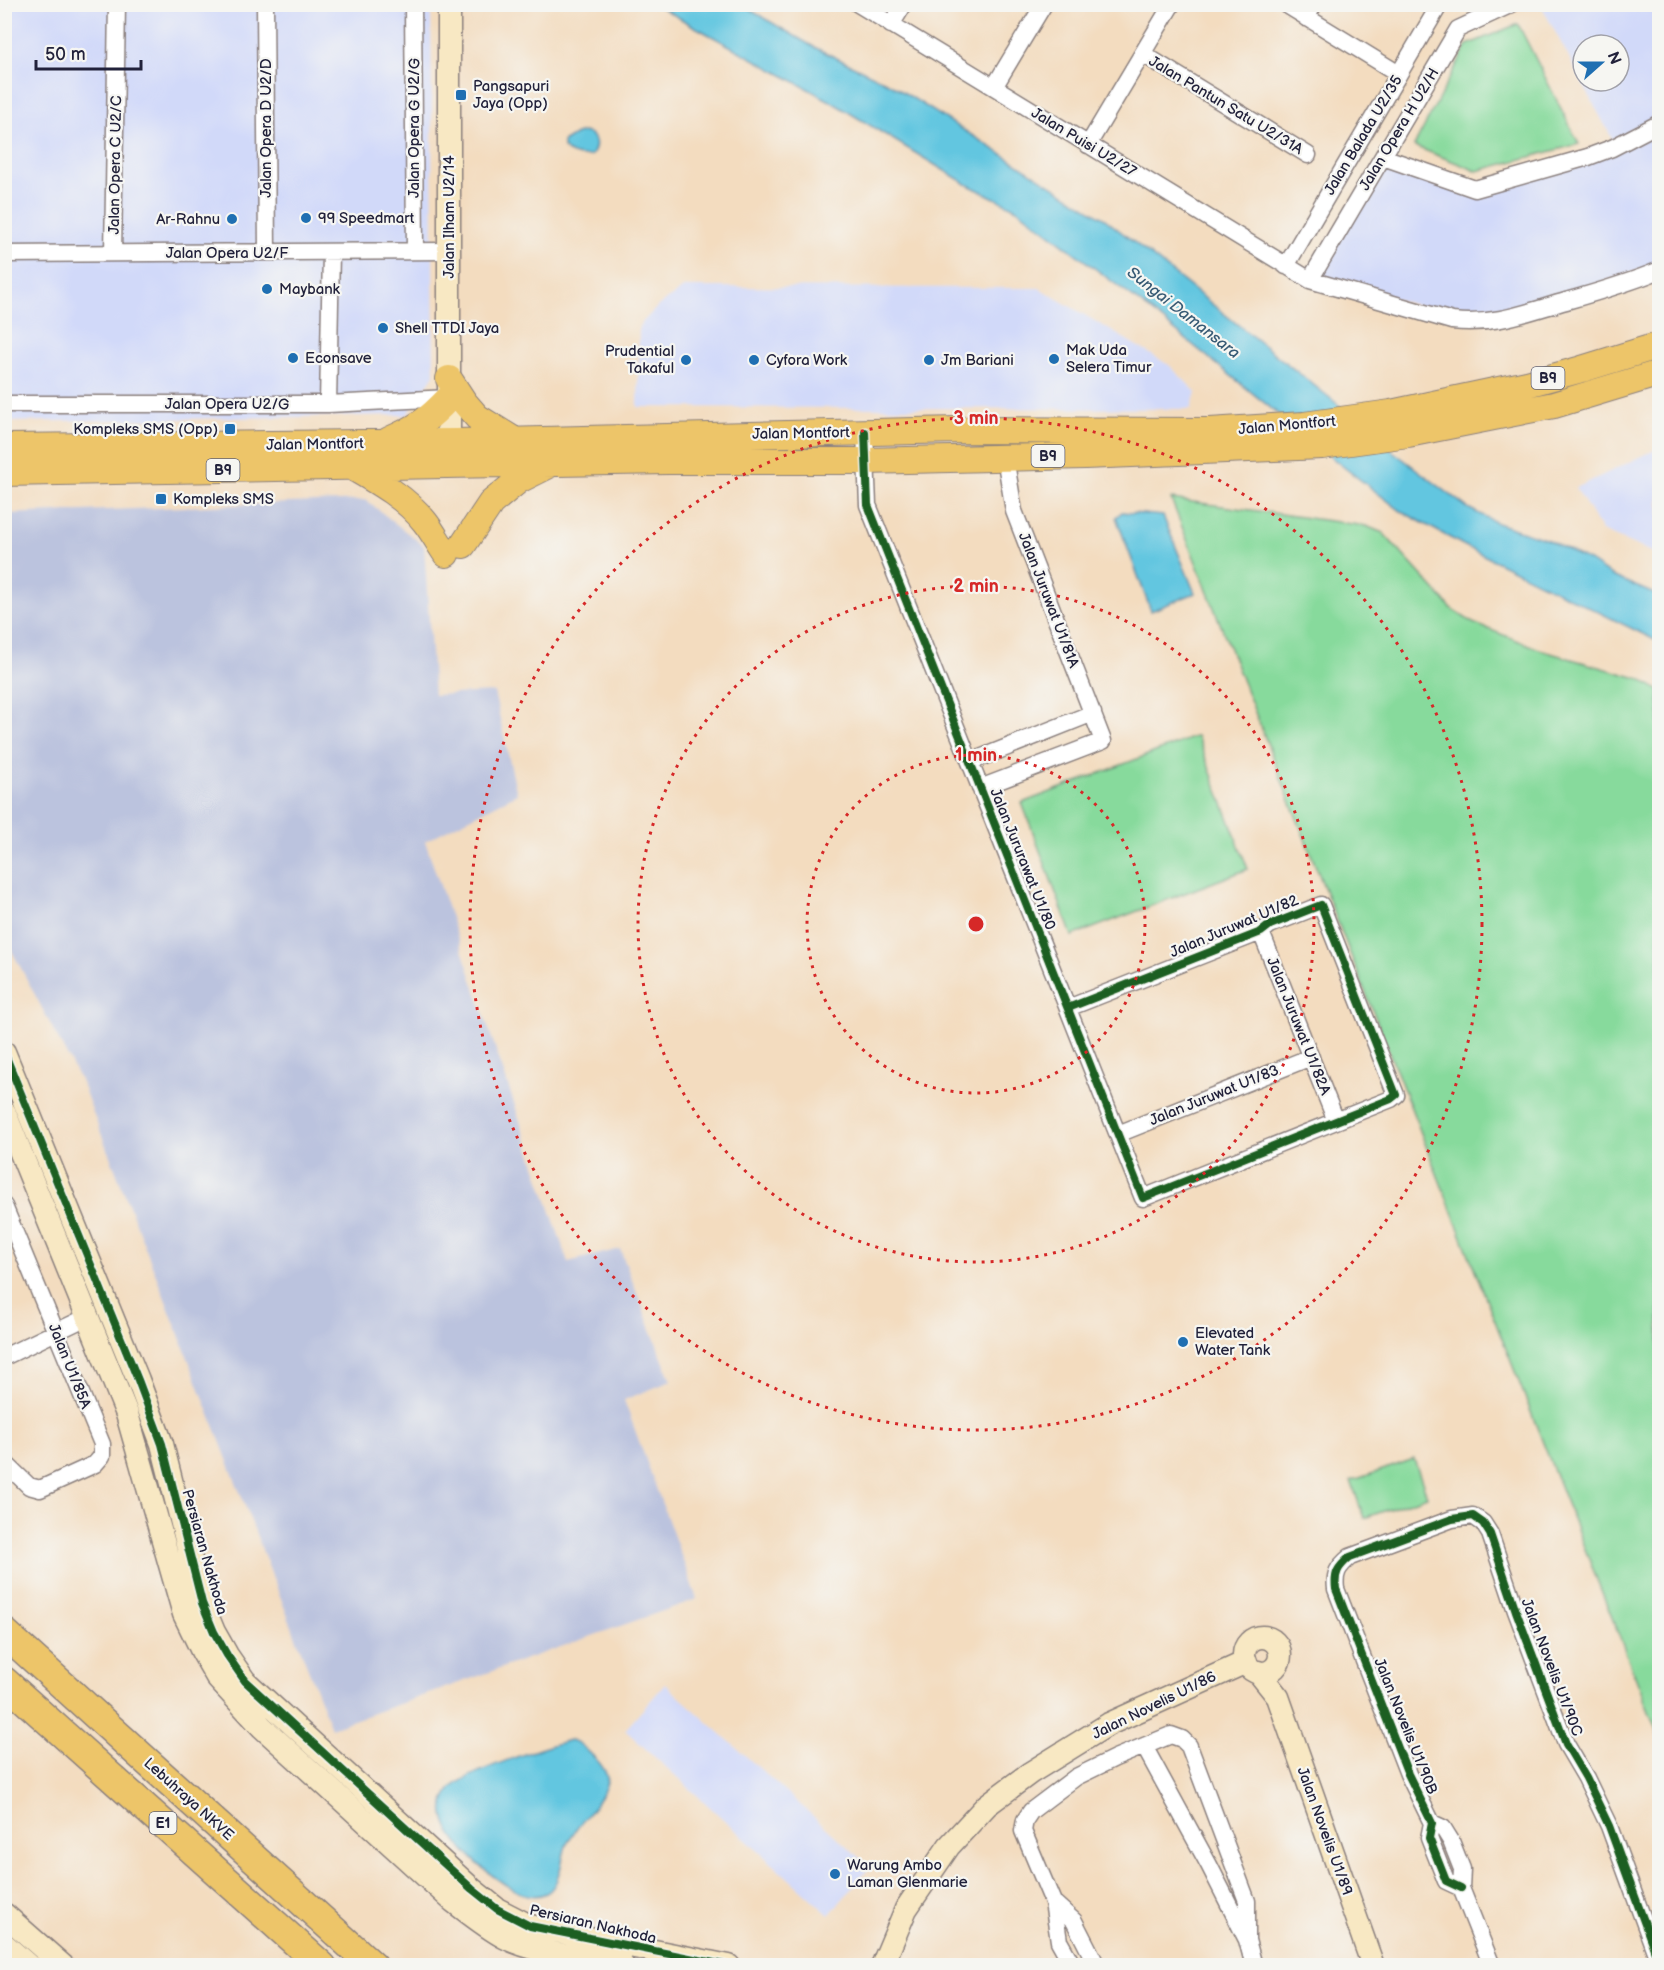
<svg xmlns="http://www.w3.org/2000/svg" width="1664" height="1970" viewBox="0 0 1664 1970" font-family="'Balsamiq Sans',sans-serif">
  <rect width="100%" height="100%" fill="#f6f6f2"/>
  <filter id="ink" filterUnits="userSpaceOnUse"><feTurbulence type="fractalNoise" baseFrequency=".0167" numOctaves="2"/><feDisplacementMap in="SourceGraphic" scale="12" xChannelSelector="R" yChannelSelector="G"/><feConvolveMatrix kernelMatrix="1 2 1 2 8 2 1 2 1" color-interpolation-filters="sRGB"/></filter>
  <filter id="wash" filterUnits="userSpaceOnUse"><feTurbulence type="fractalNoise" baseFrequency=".008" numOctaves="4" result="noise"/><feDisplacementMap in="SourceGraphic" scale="24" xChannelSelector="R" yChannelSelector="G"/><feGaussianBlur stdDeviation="1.35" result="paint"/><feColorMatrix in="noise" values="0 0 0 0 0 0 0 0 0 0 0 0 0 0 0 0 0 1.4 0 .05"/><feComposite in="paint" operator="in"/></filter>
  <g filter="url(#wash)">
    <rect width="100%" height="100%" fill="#f3dcbf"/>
    <path fill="#d1d9f9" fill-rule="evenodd" d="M4,5H431L434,375L407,415L5,422Z
      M1541,5H1659V264L1497,316L1465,319L1318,277L1384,163L1479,194L1618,150ZM1583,45H1619V81H1583Z
      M685,287L1039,288L1169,365L1196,392L1191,409L638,407L639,326L659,305Z
      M1659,448V555L1602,531L1576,488Z
      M665,1684L870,1867L829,1915L625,1730Z"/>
    <path fill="#bbc3de" d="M366,500L424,546L434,695L494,692L517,794L425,841L568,1262L620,1249L671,1381L624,1400L697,1599L331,1728L82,1084L5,938L4,514Z"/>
    <path fill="#87da9c" stroke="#547e6c" stroke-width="1.5" d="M1518,24L1579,144L1477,171L1414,146L1467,45Z
      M1171,499L1366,526L1383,533L1453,610L1473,623L1547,652L1641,679L1659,691V1737Z
      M1197,736L1248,869L1072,936L1022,803Z
      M1414,1459L1427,1496L1364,1518L1351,1481Z"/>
    <path fill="#62c6e0" stroke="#42748e" stroke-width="1.5" d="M657,5H742L812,46L892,85L1105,219L1335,402L1395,453L1468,508L1497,523L1548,540L1591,562L1612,576L1659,596V642L1463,545L1401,511L1341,465L1156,315L1017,209L968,185L830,101L688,23Z
      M584,132C597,135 598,145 592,155C582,158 570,155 563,148V142L576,134Z
      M1122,512L1163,516L1195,593L1151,611L1116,517Z
      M570,1740C579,1741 585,1749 592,1755C598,1761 605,1768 607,1777C610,1794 573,1828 566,1846C561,1860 560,1889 544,1894C531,1899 516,1892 506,1885C480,1868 425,1825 450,1790C462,1773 547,1746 570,1740Z"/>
  </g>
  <g filter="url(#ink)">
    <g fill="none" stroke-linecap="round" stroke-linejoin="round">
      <g stroke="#8a7f7d" stroke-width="19">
        <path id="street" d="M265,4L267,252
          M413,4L415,251
          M858,4L1310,280L1452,321C1494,326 1527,312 1566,301C1598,292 1629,283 1660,270
          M1285,4L1399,74
          M1306,18L1314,4
          M891,25L904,4
          M1143,54L1308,155
          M994,87L1044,4
          M1088,145L1172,4
          M1383,157L1475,189L1588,157L1612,148L1660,123
          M113,253L117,4
          M4,254L449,251
          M1286,266L1440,4
          M1310,280L1458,29L1512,4
          M4,404H328L449,398
          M328,404L331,252
          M865,432L868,505L1143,1198L1391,1099L1396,1095L1321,905L1270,925L1261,932L1068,1008
          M970,762L1093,713
          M980,788L1103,741L1014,511L1005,457
          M1261,932L1336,1121
          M1118,1134L1311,1057
          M4,1206L102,1444V1456L95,1464L40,1489L29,1486L4,1462
          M4,1357L87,1317
          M1144,1746L1209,1865L1247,1940L1254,1966
          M1432,1823L1443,1828L1451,1841L1462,1869L1461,1888L1492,1966
          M1461,1888L1446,1881L1429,1838L1432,1823L1408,1774L1336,1589C1334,1573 1338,1567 1350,1557L1452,1519L1473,1516L1483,1523L1490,1534L1516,1611L1566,1744L1586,1778L1609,1826L1660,1965
          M1053,1902L1074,1921L1097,1966
          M1073,1966L1059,1941L1053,1902L1023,1831L1025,1820L1031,1811L1076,1777L1115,1758L1171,1735L1182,1739L1189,1746L1247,1901V1940"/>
      </g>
      <g stroke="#8a7f7d" stroke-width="25">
        <path id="secondary" d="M441,457L442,442L449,429V4
          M4,1052L138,1380L162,1444L202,1603L214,1632L227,1655L245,1681L472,1889L497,1909L530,1926L729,1966
          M4,1111L127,1414L184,1614L202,1651L218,1679L262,1727L453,1901C470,1914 487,1928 506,1938C536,1953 589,1959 623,1966
          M1244 1655a18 18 0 1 1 36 0a18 18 0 1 1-36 0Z
          M1258,1672L1278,1697L1373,1966
          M4,1914L63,1966
          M4,1944L29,1966
          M882,1966L906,1909L949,1846L987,1805L1030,1773L1109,1724L1246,1662"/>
      </g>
      <g stroke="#8a7f7d" stroke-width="28">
        <path id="primary" d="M449,379L464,402L477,417L514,440
          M389,440C417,428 428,420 449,398
          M4,447L456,442L958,430L1210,431L1304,425L1391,413L1527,384L1582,369L1660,345
          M352,467C378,482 406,498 425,522C433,532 439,544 446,554
          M4,473L668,461H865L1085,456L1322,446L1408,434L1554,405L1660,373
          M463,545L491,503L519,480L547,466"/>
      </g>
      <g stroke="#8a7f7d" stroke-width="31">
        <path id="highway" d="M4,1632L373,1966
          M4,1681L322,1966"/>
      </g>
      <use href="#street" stroke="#fff" stroke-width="16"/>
      <use href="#secondary" stroke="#f8e8c3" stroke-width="22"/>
      <use href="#primary" stroke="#edc569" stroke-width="26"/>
      <use href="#highway" stroke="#edc569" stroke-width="28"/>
      <g stroke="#f6f6f2" stroke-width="11">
        <path id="cycleway" d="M865,432L868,505L1143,1198L1391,1099L1396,1095L1321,905L1270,925L1261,932L1068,1008
          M4,1052L138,1380L162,1444L202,1603L214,1632L227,1655L245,1681L472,1889L497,1909L530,1926L729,1966
          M1461,1888L1446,1881L1429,1838L1432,1823L1408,1774L1336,1589C1334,1573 1338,1567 1350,1557L1452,1519L1473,1516L1483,1523L1490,1534L1516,1611L1566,1744L1586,1778L1609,1826L1660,1965"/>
      </g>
      <use href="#cycleway" stroke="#1b5e20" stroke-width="8"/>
    </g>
  </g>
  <g fill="none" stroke="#d62828" stroke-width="3" stroke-dasharray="3 6">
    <circle cx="976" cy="924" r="169"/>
    <circle cx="976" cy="924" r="338"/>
    <circle cx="976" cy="924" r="506"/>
  </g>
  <g fill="#1f6fb2" stroke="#f6f6f2" stroke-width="2">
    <rect x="455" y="89" width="12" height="12" rx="3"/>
    <circle cx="306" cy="218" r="6"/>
    <circle cx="232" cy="219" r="6"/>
    <circle cx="267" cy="289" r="6"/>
    <circle cx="383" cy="328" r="6"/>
    <circle cx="293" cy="358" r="6"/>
    <circle cx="1054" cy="359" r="6"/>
    <circle cx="686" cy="360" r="6"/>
    <circle cx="754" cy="360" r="6"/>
    <circle cx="929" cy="360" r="6"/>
    <rect x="224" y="423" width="12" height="12" rx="3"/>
    <rect x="155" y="493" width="12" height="12" rx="3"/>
    <circle cx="1183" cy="1342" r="6"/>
    <circle cx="835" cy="1874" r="6"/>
  </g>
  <g text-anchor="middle" stroke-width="4.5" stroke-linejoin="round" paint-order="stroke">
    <g fill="#f6f6f2" stroke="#626272" stroke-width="1.5">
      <rect x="1531.5" y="367" width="33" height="22" rx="4.5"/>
      <rect x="1031.5" y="445" width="33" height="22" rx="4.5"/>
      <rect x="206.5" y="459" width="33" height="22" rx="4.5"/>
      <rect x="149.5" y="1812" width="27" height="22" rx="4.5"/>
    </g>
    <g font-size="14" font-weight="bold" fill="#22223b">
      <text x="1548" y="383">B9</text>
      <text x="1048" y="461">B9</text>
      <text x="223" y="475">B9</text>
      <text x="163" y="1828">E1</text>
    </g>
    <g font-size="15" fill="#22223b" stroke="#f6f6f2" text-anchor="start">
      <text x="473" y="91">Pangsapuri<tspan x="473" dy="17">Jaya (Opp)</tspan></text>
      <text x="318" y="223">99 Speedmart</text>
      <text x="220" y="224" text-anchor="end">Ar-Rahnu</text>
      <text x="279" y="294">Maybank</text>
      <text x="395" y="333">Shell TTDI Jaya</text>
      <text x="1066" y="355">Mak Uda<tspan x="1066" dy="17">Selera Timur</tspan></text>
      <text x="674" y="356" text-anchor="end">Prudential<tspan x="674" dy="17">Takaful</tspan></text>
      <text x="305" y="363">Econsave</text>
      <text x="766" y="365">Cyfora Work</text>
      <text x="941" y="365">Jm Bariani</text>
      <text x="218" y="434" text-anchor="end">Kompleks SMS (Opp)</text>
      <text x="173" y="504">Kompleks SMS</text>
      <text x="1195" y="1338">Elevated<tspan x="1195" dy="17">Water Tank</tspan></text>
      <text x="847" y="1870">Warung Ambo<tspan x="847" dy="17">Laman Glenmarie</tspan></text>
    </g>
    <g font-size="15" fill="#22223b" stroke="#f6f6f2">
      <text transform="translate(1226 105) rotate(31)" y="5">Jalan Pantun Satu U2/31A</text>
      <text transform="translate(266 128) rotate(-90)" y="5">Jalan Opera D U2/D</text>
      <text transform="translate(414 128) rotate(-90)" y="5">Jalan Opera G U2/G</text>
      <text transform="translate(1399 129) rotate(-59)" y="5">Jalan Opera H U2/H</text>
      <text transform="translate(1363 135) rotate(-59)" y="5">Jalan Balada U2/35</text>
      <text transform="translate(1084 142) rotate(31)" y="5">Jalan Puisi U2/27</text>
      <text transform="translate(115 165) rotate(-89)" y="5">Jalan Opera C U2/C</text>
      <text transform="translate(449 217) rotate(-90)" y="5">Jalan Ilham U2/14</text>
      <text x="227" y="258">Jalan Opera U2/F</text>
      <text x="227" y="409">Jalan Opera U2/G</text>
      <text transform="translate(1287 425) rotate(-5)" y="5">Jalan Montfort</text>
      <text transform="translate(801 433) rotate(-1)" y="5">Jalan Montfort</text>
      <text transform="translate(315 444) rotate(-1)" y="5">Jalan Montfort</text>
      <text transform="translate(1049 600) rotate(69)" y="5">Jalan Juruwat U1/81A</text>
      <text transform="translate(1023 859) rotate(68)" y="5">Jalan Jururawat U1/80</text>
      <text transform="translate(1234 926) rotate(-23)" y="5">Jalan Juruwat U1/82</text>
      <text transform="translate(1299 1026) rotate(68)" y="5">Jalan Juruwat U1/82A</text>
      <text transform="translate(1214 1095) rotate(-22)" y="5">Jalan Juruwat U1/83</text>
      <text transform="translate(70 1366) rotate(68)" y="5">Jalan U1/85A</text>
      <text transform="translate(205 1552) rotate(74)" y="5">Persiaran Nakhoda</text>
      <text transform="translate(1552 1667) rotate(69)" y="5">Jalan Novelis U1/90C</text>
      <text transform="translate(1154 1705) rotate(-26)" y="5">Jalan Novelis U1/86</text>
      <text transform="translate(1406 1726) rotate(68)" y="5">Jalan Novelis U1/90B</text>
      <text transform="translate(189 1799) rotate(42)" y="5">Lebuhraya NKVE</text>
      <text transform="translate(1325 1831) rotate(70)" y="5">Jalan Novelis U1/89</text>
      <text transform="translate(593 1924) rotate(13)" y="5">Persiaran Nakhoda</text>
    </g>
    <g font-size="16" font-style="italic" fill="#385b75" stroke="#f6f6f2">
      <text transform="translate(1184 312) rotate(38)" y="6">Sungai Damansara</text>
    </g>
  </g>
  <circle cx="976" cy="924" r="9" fill="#d62828" stroke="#f6f6f2" stroke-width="3"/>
  <g font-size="18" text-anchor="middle" font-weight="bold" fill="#d62828" stroke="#f6f6f2" stroke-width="4.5" stroke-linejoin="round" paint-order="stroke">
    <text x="976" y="424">3 min</text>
    <text x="976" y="592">2 min</text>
    <text x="976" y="761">1 min</text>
  </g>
  <rect width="1664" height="1970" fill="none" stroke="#f6f6f2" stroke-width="24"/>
  <g transform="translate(1601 63) rotate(69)"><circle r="28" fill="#f6f6f2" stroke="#a1a1a9" stroke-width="1.5"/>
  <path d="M0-4.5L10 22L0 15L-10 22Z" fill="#1f6fb2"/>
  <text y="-9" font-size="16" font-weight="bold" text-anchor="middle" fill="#22223b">N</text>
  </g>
  <path d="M36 60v9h105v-9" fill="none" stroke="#22223b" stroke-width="3"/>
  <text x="45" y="60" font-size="18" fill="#22223b" stroke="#f6f6f2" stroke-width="4.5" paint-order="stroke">50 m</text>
</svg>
